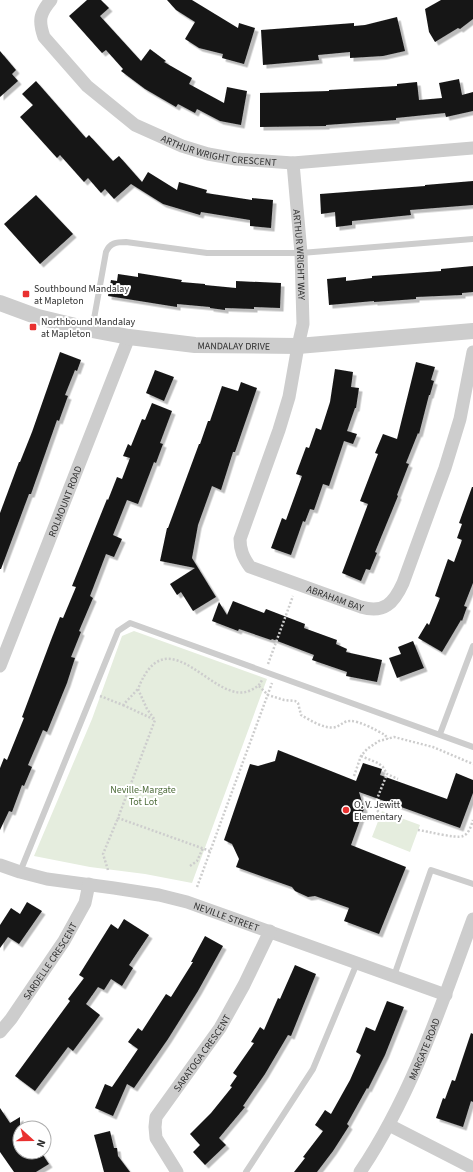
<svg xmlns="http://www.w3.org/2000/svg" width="473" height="1172" viewBox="0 0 473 1172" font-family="'Source Sans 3',sans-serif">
  <defs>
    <filter id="shadow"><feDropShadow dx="3.5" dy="3.5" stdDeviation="0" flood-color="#0004"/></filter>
  </defs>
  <rect width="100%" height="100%" fill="#fff"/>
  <path fill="#e5edde" d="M134,631L267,679L192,883L145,874L90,867L34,856L92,719L122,636Z
    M382,811L420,825L410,852L372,837Z"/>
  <path fill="#171717" filter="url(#shadow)" d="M87,0H101L109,8L100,16L141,61L150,49L166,61L164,62L192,78L189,84L224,103L227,87L247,91L241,125L220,121L197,109L195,113L178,104L176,107L145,89L121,71L123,69L106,50L102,53L69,16Z
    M167,0H192L238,28L239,23L255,28L244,64L222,58L223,54L199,48L185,39L195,22L176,10Z
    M441,0H473V19L460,29L458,28L435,42L429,32L425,9Z
    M397,17L405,51L383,56L350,58V52L318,55L319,60L263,65L261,30L354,23V26L365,25Z
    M0,51L16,70L12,74L18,81L0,97Z
    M459,79L462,95L473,92V111L446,117L445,113L396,118V120L326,125V126L260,127V93L329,91V90L397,86V84L417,82L419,100L442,98L439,83Z
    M36,81L86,138L89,135L113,161L119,156L142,182L148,172L177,190L179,182L207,190L206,193L252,200V198L273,200L271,228L250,226V220L201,212L200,215L163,204L131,184L114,199L105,189L101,193L88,178L84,182L60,155L57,158L20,117L33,105L22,94Z
    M473,181V205L410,210L411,215L352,221V225L336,227L335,212L321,214L320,194L425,186V185Z
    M36,195L73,234L40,264L4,224Z
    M473,266V292L462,293V295L416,297V299L374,302V301L329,305L327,279L346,277V281L372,278V276L441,271V269Z
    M138,273L182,280L181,282L205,284V285L236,288V281L281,283L280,308L254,307V309L225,308V310L210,308V307L177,304V307L108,296L111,280L117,281L118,274L138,277Z
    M60,352L81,360L77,371L75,370L65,395L68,396L59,421L57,420L31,494H29L1,569H0V513L19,462H20L32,432Z
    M416,362L435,367L431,380L434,381L430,395H429L419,434L418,433L406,463L409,464L397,495L398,496L375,552L377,553L370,570L366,569L361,581L342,573L368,504L360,501L378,454L375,453L383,434L397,439Z
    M335,369L353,372L351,387L359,388L356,408H355L347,431L357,434L353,444L344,441L329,486L323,484L314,510L310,509L305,522L303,521L291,555L271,548L282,518L286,520L302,476L296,474L306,447L309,448L316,428L321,430L330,402Z
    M155,370L174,377L164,401L146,393Z
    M241,382L257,388L235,452H233L221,490L212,486L198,525L192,558L216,597L193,611L181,592L177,595L170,584L195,568L160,561L167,528H168L199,444H200L208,421H210L222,386L238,391Z
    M152,403L172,411L160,443L163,444L156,463L154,462L138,504L127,500L113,535L122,539L114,557L106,554L90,596L93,598L79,631L81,632L71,657L75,658L67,683L47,732L43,730L28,765L32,767L24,786L22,785L12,812L9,811L0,830V768L4,758L7,760L24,718L22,717L51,640L60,617L63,618L76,587L72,586L107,499L108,500L117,477L122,479L130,458L123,456L128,444L131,446L142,419L145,420Z
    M472,487H473V583L464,606L467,607L462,621L461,620L442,652L418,638L427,623L429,625L440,598L435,596L448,559L454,562L462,540L457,538L462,524L459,523Z
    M233,601L264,613L266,609L305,624L304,628L337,640L336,644L347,649L346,652L382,660L377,682L346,676L347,672L312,660L314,655L272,639L271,640L239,629L238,631L212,621L219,602L227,615Z
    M413,641L424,668L397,678L389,658L401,654L398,647Z
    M278,750L356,781L363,763L382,769L380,775L447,799L456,773L473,780V793L460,828L359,792L364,809L351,845L406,867L379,934L344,921L349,908L315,896L308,897L295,891L292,887L236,867L239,859L232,844L224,840L250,764L258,766L275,761Z
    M27,902L42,911L19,944L8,937L0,948V925L11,908L20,914Z
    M124,919L149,935L129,965L133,968L122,986L111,979L104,990L98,987L86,1004L100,1015L73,1051L68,1047L35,1091L15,1076L70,1001L68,999L84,978L79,975L111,924L118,929Z
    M205,936L223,946L198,991L168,1039L134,1088L127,1084L113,1116L95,1108L105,1084L112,1087L138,1049L128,1042L138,1028L142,1031L166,994L171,997L193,962H191Z
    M295,965L316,974L291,1036L288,1035L265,1074L243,1106L245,1107L219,1138L226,1145L205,1165L193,1152L200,1145L190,1134L211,1113L232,1087L230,1086L237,1076L233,1073L254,1043L251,1042L260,1027L264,1030L278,998L280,999Z
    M387,1001L404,1007L385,1055L368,1089L367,1088L347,1124L349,1126L333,1151L317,1172H294L305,1158L303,1157L323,1131L315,1125L325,1110L331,1114L350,1080L361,1055L356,1052L366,1027L375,1031Z
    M471,1033L473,1034V1102L471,1101L463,1127L436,1118L443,1098L445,1099L452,1080L455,1081Z
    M0,1108L10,1123L20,1117V1152H41L49,1164L36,1172H14L0,1152Z
    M110,1131L114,1148H117L118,1156L130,1172H104L94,1135Z"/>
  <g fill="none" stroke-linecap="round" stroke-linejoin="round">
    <path stroke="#cdcdcd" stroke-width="2.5" stroke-dasharray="2 2" stroke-linecap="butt" d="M268,664L293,596
      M259,686L268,695L284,700L295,701L298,703L301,715C310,720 325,730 336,727C341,725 344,721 350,721C360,721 376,730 385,735L388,739
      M100,696L123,705L138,689
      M123,705L153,719
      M361,756L378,763L383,767L387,774L398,779
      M354,776L361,756L367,749L379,741L394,737L433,747L473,764
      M381,815L377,810V799L387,774
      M418,830C427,831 456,839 463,836C469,834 471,826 473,820
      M210,851L118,818L155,720L147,709L138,689C168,612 215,709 251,690C257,687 259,686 262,680
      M190,866L197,861L203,848
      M108,870L103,854L118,818
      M197,887L272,683"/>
    <path stroke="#cdcdcd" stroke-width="6" d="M92,330L106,252C110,243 116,242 126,242L207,253H301L473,239
      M440,734L473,646
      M20,872L118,631L130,623L473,747
      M394,976L431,870L473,884
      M246,1172L313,1069L357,963"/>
    <g stroke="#cdcdcd" stroke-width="13">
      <path id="s1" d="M51,0C40,13 38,20 44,37L87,86L135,125L182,146L208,154L236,159L293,163L473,148"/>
      <path id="s2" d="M293,163L301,253L303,324L298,346L289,397L279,430L240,539C240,550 243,557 250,567L361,607C384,614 394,603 403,583L445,468L460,419L473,352"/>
      <path id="s3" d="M0,666L129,337"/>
      <path id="s4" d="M0,865L20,872L47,879L114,888L159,895L187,902L446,995"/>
      <path id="s5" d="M0,1032L11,1019L64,941L85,903L89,884"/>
      <path d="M389,1125L473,1168"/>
      <path id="s6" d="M177,1172L156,1138L155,1127L156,1117L220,1028L244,985L270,931"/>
      <path id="s7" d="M360,1172C412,1095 441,1006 473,919"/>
    </g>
    <path stroke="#cdcdcd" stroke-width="16" id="s8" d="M0,303L38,317L92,330L129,337L195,345L298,346L473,331"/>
  </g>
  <g fill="#e93130" stroke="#fff" stroke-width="1.5">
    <rect x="22" y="290" width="8" height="8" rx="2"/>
    <rect x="29" y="323" width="8" height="8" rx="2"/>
    <circle cx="346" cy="810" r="4"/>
  </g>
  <g text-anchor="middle" stroke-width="4" stroke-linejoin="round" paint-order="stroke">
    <g font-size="10" fill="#303030" stroke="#fff">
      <text dy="4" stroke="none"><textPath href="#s1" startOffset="256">ARTHUR WRIGHT CRESCENT</textPath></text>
      <text dy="4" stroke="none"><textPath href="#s2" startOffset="92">ARTHUR WRIGHT WAY</textPath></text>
      <text dy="4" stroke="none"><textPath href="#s8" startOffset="239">MANDALAY DRIVE</textPath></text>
      <text dy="4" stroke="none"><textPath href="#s3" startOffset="177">ROLMOUNT ROAD</textPath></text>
      <text dy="4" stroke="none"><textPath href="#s2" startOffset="507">ABRAHAM BAY</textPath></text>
      <text dy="4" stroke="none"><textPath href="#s4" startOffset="233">NEVILLE STREET</textPath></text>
      <text dy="4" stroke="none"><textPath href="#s5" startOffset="87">SARDELLE CRESCENT</textPath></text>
      <text dy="4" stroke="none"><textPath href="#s7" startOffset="139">MARGATE ROAD</textPath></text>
      <text dy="4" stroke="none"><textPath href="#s6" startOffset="140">SARATOGA CRESCENT</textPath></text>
    </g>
    <g font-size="10" fill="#303030" stroke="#fff" text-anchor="start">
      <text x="34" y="292">Southbound Mandalay<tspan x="34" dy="12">at Mapleton</tspan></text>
      <text x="41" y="325">Northbound Mandalay<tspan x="41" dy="12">at Mapleton</tspan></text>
      <text x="354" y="808">O. V. Jewitt<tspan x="354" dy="12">Elementary</tspan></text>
    </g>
    <g font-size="10" fill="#4f6d3c" stroke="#fff">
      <text x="143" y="793">Neville-Margate<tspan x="143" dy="12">Tot Lot</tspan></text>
    </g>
  </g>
  <g transform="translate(32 1140) rotate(111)"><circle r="19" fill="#ffffff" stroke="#acacac"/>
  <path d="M0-3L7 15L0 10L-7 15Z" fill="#e93130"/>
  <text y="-6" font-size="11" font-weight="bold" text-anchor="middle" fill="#303030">N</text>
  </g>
</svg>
